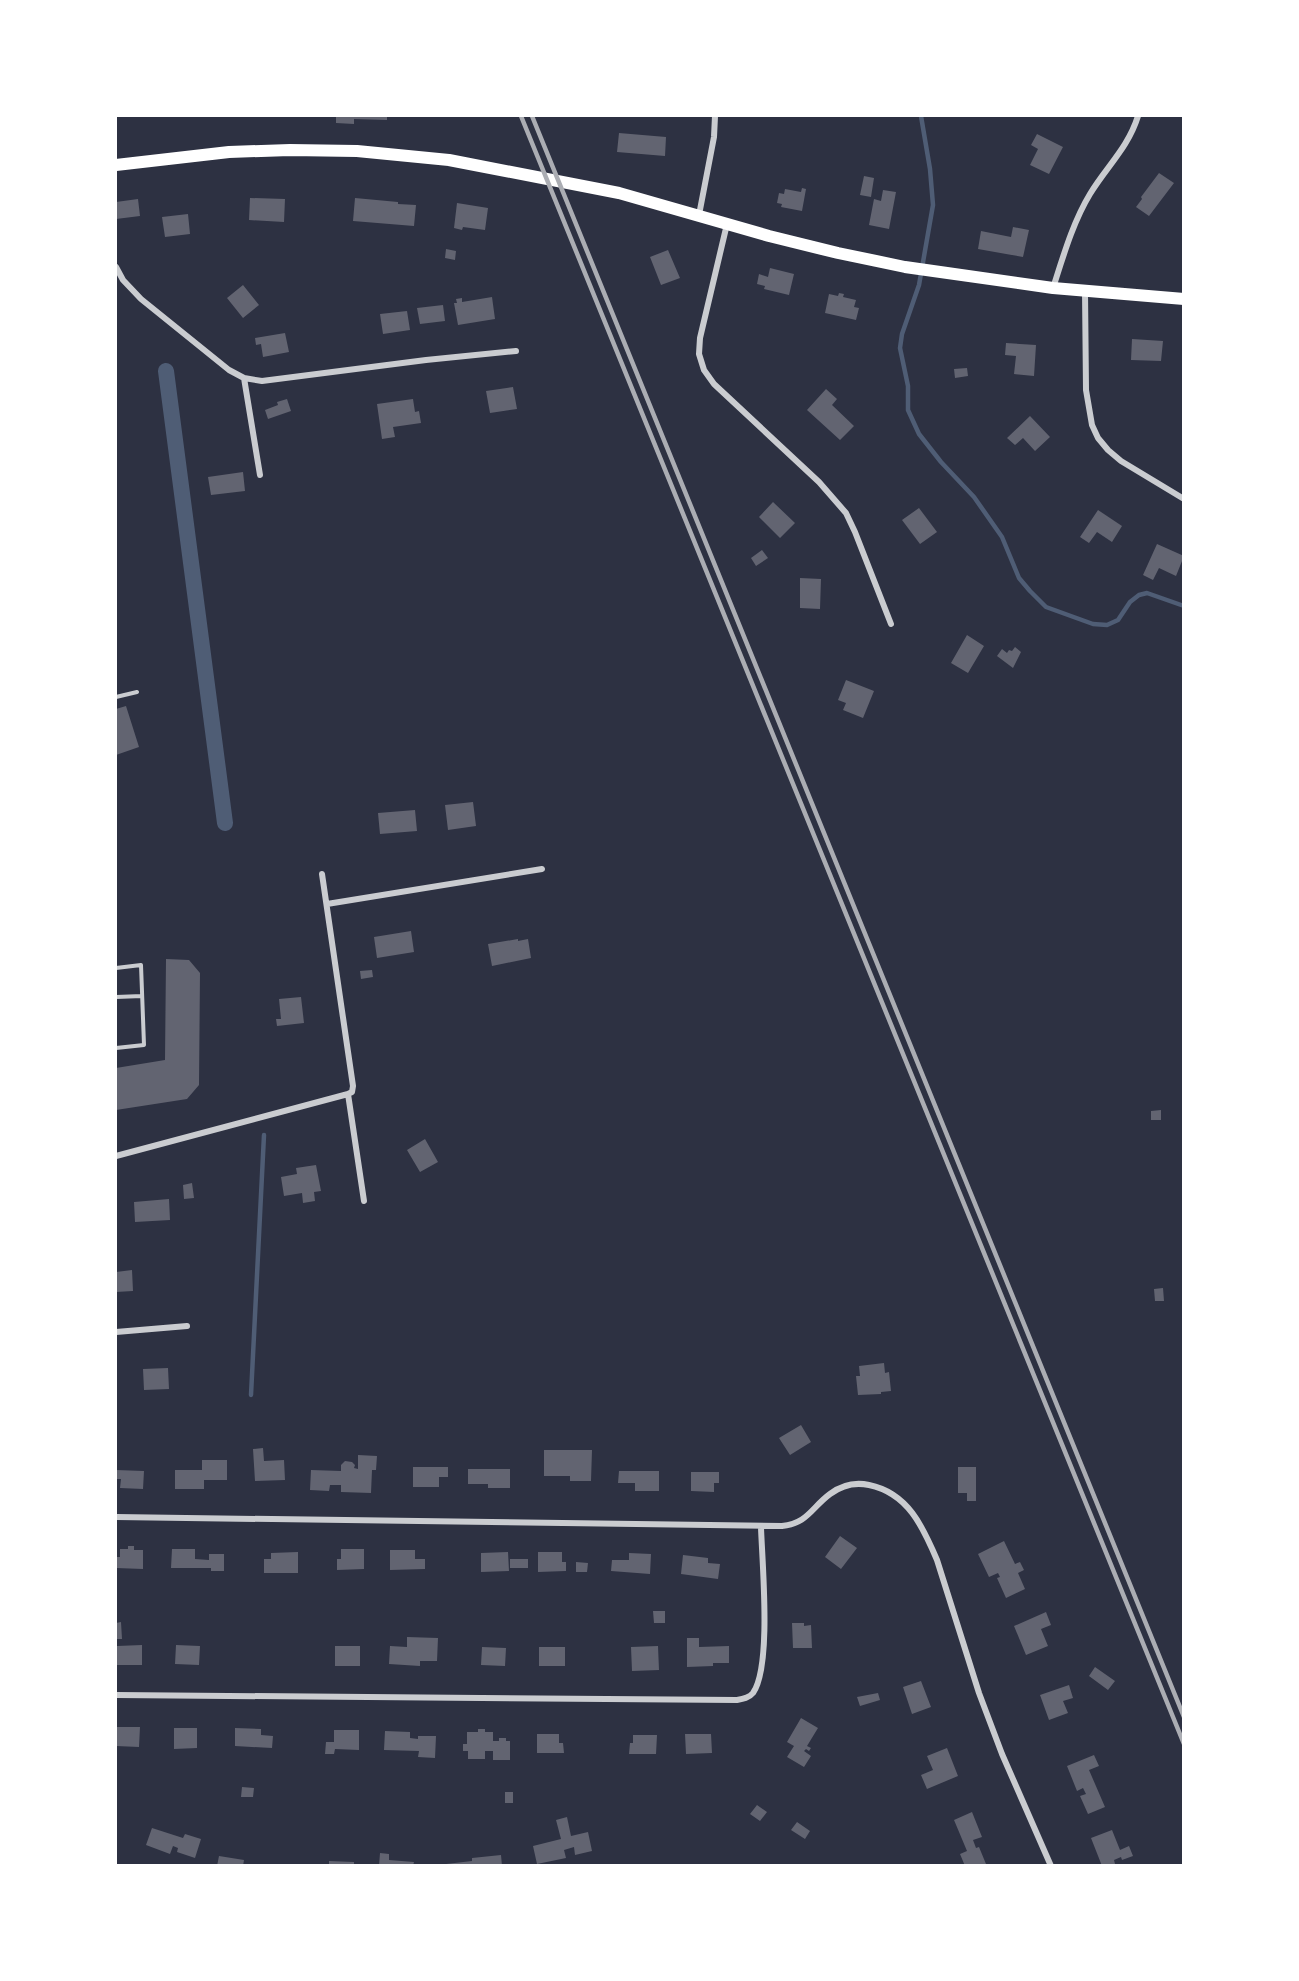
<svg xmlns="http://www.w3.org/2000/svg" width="1299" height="1981" viewBox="0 0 1299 1981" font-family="'Alegreya Sans',sans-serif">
  <rect width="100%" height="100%" fill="#2d3142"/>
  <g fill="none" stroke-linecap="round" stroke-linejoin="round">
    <path stroke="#4f5d75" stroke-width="4.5" d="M921,116L930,169L933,205L919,285L902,334L900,348L908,386V410L919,434L941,462L974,497L1002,537L1019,578L1030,591L1046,607L1093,624L1107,625L1118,620L1130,602L1139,595L1147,593L1184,606
      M251,1395L264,1135"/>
    <path stroke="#4f5d75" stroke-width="16" d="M166,371L225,823"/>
  </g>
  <path fill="#626471" d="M336,116H387V120L354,119V124L336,123Z
    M619,133L666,137L665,156L617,152Z
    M1037,134L1063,147L1049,174L1030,165L1038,149L1031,145Z
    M1159,173L1174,183L1149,216L1136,207L1142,199L1141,197Z
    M864,176L874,178L871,197L860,195Z
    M802,188L806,189L802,211L781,207L782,204L777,203L779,193L784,194L785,189L801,192Z
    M883,190L896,192L889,229L869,225L874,199L881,201Z
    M250,198L285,199L284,222L249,220Z
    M355,198L398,202V204L416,205L414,226L353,221Z
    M138,199L140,216L116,219V202Z
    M457,203L488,208L485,230L463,227L462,230L454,228Z
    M188,214L190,234L165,237L162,217Z
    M1013,227L1029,230L1023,257L978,249L981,231L1011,237Z
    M446,249L456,251L455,260L445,258Z
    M668,250L680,278L661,285L650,257Z
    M770,268L794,274L789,295L764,289L765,286L757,284L759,274L768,277Z
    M243,285L259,305L243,318L227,298Z
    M839,293L844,294L843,297L856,300L854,307L859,308L856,320L825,313L829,294L838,296Z
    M492,297L495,319L458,325L454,303H457L456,299L462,298V302Z
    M443,305L445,321L420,324L417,308Z
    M407,311L410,330L383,334L380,314Z
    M285,333L289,352L263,357L261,344L256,345L255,338Z
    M1132,339L1163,341L1161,361L1131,360Z
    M1006,343L1036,345L1034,376L1014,374L1016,356L1005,355Z
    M967,368L968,376L955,378L954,369Z
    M513,387L517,409L490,413L486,391Z
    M826,389L837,399L832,405L854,426L840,440L807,410Z
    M287,399L291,411L268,419L265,410L278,405L277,402Z
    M413,399L415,412L419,411L421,423L393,427L395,437L382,439L377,404Z
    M1030,416L1050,437L1035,451L1023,438L1015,445L1007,438Z
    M243,472L245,491L211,495L208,477Z
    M773,502L795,523L780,538L759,517Z
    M919,508L937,532L920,544L902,520Z
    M1098,510L1122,526L1112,542L1097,532L1089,543L1080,537Z
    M1157,544L1184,556L1176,576L1159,568L1153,580L1143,575Z
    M762,550L768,558L756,566L751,558Z
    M800,578L821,579L820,609L800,608Z
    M967,635L984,646L968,673L951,663Z
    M1015,647L1021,652L1013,668L997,656L1002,649L1007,653L1009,650L1012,651Z
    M846,680L874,691L863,718L843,710L846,703L838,700Z
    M126,706L139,747L116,755V709Z
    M473,802L476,826L448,830L445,805Z
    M415,810L417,831L380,834L378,813Z
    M411,931L414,952L377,958L374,937Z
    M518,939V941L528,939L531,958L492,966L488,944Z
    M166,959L189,960L200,973L199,1085L187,1099L116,1110V1068L165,1060Z
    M372,970L373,977L361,979L360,971Z
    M301,997L304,1023L277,1026L276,1019H281L279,999Z
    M1161,1110V1120H1151V1111Z
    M425,1139L438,1162L420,1172L407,1150Z
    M316,1165L321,1191L314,1192L315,1201L303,1203L302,1193L284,1196L281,1177L297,1174L296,1168Z
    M192,1183L194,1198L184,1199L183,1185Z
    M169,1199L170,1220L135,1222L134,1202Z
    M132,1270L133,1291L116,1292V1272Z
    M1163,1288L1164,1301H1155L1154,1289Z
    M884,1363L885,1373L889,1372L891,1391L881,1392V1394L858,1395L856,1376H860L859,1366Z
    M168,1368L169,1389L144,1390L143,1369Z
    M801,1425L811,1442L790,1455L779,1438Z
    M263,1448L264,1461L284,1460L285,1480L255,1481L253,1449Z
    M544,1450H592L591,1481H570V1476H544Z
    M358,1455L377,1456L376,1470H372L371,1493L341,1492V1485H330L329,1491L310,1490L311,1470L341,1471V1465L345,1461L352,1462L355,1465L354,1468L358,1469Z
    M202,1460H227V1480H204V1489H175V1470H202Z
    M413,1467H448V1477H439V1487H413Z
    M958,1467H976V1501H967V1493H958Z
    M468,1469H510V1488H488V1484H468Z
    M116,1470L144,1471L143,1489L120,1488L121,1479H116Z
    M619,1471H659V1491H635V1483H618Z
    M691,1472H719V1483H714V1492L691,1491Z
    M840,1536L857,1548L841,1569L825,1557Z
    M1004,1541L1015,1564L1020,1562L1024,1570L1018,1573L1025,1589L1006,1598L997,1578L1000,1577L998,1573L989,1577L978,1554Z
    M128,1546H134V1550H143V1569L116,1568V1557H120V1549H128Z
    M172,1549H195V1559L209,1560V1554H224V1571H211V1568H171Z
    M341,1549H364V1569L337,1570V1559H341Z
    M390,1550H415V1559H425V1569L390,1570Z
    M298,1552V1573H264V1559H271V1553Z
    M508,1552L509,1571L481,1572V1553Z
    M538,1552H562V1562H566V1571L538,1572Z
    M629,1553L651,1554L650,1574L611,1571L612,1560H629Z
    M683,1555L708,1558V1563L720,1564L718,1579L681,1574Z
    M510,1559H528V1568H510Z
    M576,1562L588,1563L587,1572H576Z
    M653,1611H665V1623H654Z
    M1046,1612L1051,1625L1041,1629L1048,1646L1026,1655L1014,1626Z
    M121,1622L122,1639H116V1623Z
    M792,1623H804V1626L811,1625L812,1648H793Z
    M407,1637L438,1638L437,1661H420V1666L389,1664L390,1646L407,1647Z
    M687,1638H699V1647L729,1646V1663H713V1666L687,1667Z
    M142,1645V1665H117V1646Z
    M176,1645L200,1646L199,1665L175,1664Z
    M335,1646H360V1666H335Z
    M658,1646L659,1670L632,1671L631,1647Z
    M482,1647L506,1648L505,1666L481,1665Z
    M539,1647H565V1666H539Z
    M1095,1667L1115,1681L1108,1690L1089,1676Z
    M921,1681L931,1707L912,1714L903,1687Z
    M1069,1685L1073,1698L1063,1701L1068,1713L1049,1720L1040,1695Z
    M878,1693L880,1700L860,1706L857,1697Z
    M801,1718L818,1728L807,1746L811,1748L809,1751L806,1749L804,1751L811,1756L804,1767L787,1757L794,1746L787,1742Z
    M116,1727H140L139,1747L116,1746Z
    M174,1728H197V1748L174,1749Z
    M235,1728L261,1729V1735L273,1736L272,1748L235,1746Z
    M478,1729H485V1732H493V1741H499V1738H506V1741H510V1760H493V1751H485V1759H468V1751H463V1744H467V1732H478Z
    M334,1730H359V1750L335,1749L334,1754H325L326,1742H334Z
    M385,1731L410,1732V1738L418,1739V1736H436L435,1758L418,1757L419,1751L384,1750Z
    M537,1734H559V1743H563L564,1753H537Z
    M685,1734H711L712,1753L686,1754Z
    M633,1735H657L656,1754H629L630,1743H633Z
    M947,1748L958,1776L927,1789L921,1775L933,1770L927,1756Z
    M1094,1755L1099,1766L1089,1770L1105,1807L1088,1814L1080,1796L1086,1794L1083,1788L1077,1791L1067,1766Z
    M242,1787L254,1788L253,1797H241Z
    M505,1792H513V1803H505Z
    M757,1805L767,1812L760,1821L750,1814Z
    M972,1812L982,1837L973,1840L976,1848L979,1847L986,1864L981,1866H965L960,1854L967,1851L954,1820Z
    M567,1817L571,1836L588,1832L592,1851L575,1855L574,1847L564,1850L566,1858L537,1864L533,1846L561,1839L556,1820Z
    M797,1822L810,1831L805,1839L791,1830Z
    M152,1828L183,1838L185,1834L201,1839L195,1858L177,1852L178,1848L173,1846L170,1854L146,1845Z
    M1112,1830L1120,1850L1129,1846L1133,1856L1122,1860L1121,1857L1114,1860L1115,1864L1111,1866H1102L1091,1838Z
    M380,1853L389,1854V1860L414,1862L413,1866H379Z
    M501,1855L502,1866H446V1864L472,1861V1858Z
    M219,1856L244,1860L243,1866H217Z
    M329,1861L354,1862V1866H329Z"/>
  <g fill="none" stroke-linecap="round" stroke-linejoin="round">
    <path stroke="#caccd0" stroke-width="4" d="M116,697L137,692
      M116,968L141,965L144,1045L116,1048
      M116,997L142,996"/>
    <path stroke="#caccd0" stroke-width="6" d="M699,215L714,137L715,116
      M727,224L700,338L699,354L704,370L714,384L819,482L846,513L855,532L891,624
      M116,267L123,280L141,299L229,370L244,378L260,475
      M1053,288C1063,257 1073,222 1090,194C1107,166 1128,148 1138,116
      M1085,291L1086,390L1092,425L1098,438L1108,450L1121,461L1184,499
      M244,378L262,381L426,360L516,351
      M322,874L353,1086L352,1092L348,1094L364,1201
      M327,904L542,869
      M116,1156L348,1094
      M116,1332L187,1326
      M116,1517L782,1526C808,1523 811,1508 830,1494C842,1485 855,1482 869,1485C908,1493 923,1527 937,1560L979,1693L1002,1754L1051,1866
      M116,1695L737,1700C743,1699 749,1698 753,1693C772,1666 762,1562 761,1527"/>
    <path stroke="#fff" stroke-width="12" d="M116,165L229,152L290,150L357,151L449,160L619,193L769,236L838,253L905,267L1053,288L1184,299"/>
    <path stroke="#abadb3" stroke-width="4.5" d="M521,116L1184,1744
      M532,116L1184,1717"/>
  </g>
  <rect width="1299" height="1981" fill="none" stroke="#ffffff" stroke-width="234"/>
</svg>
